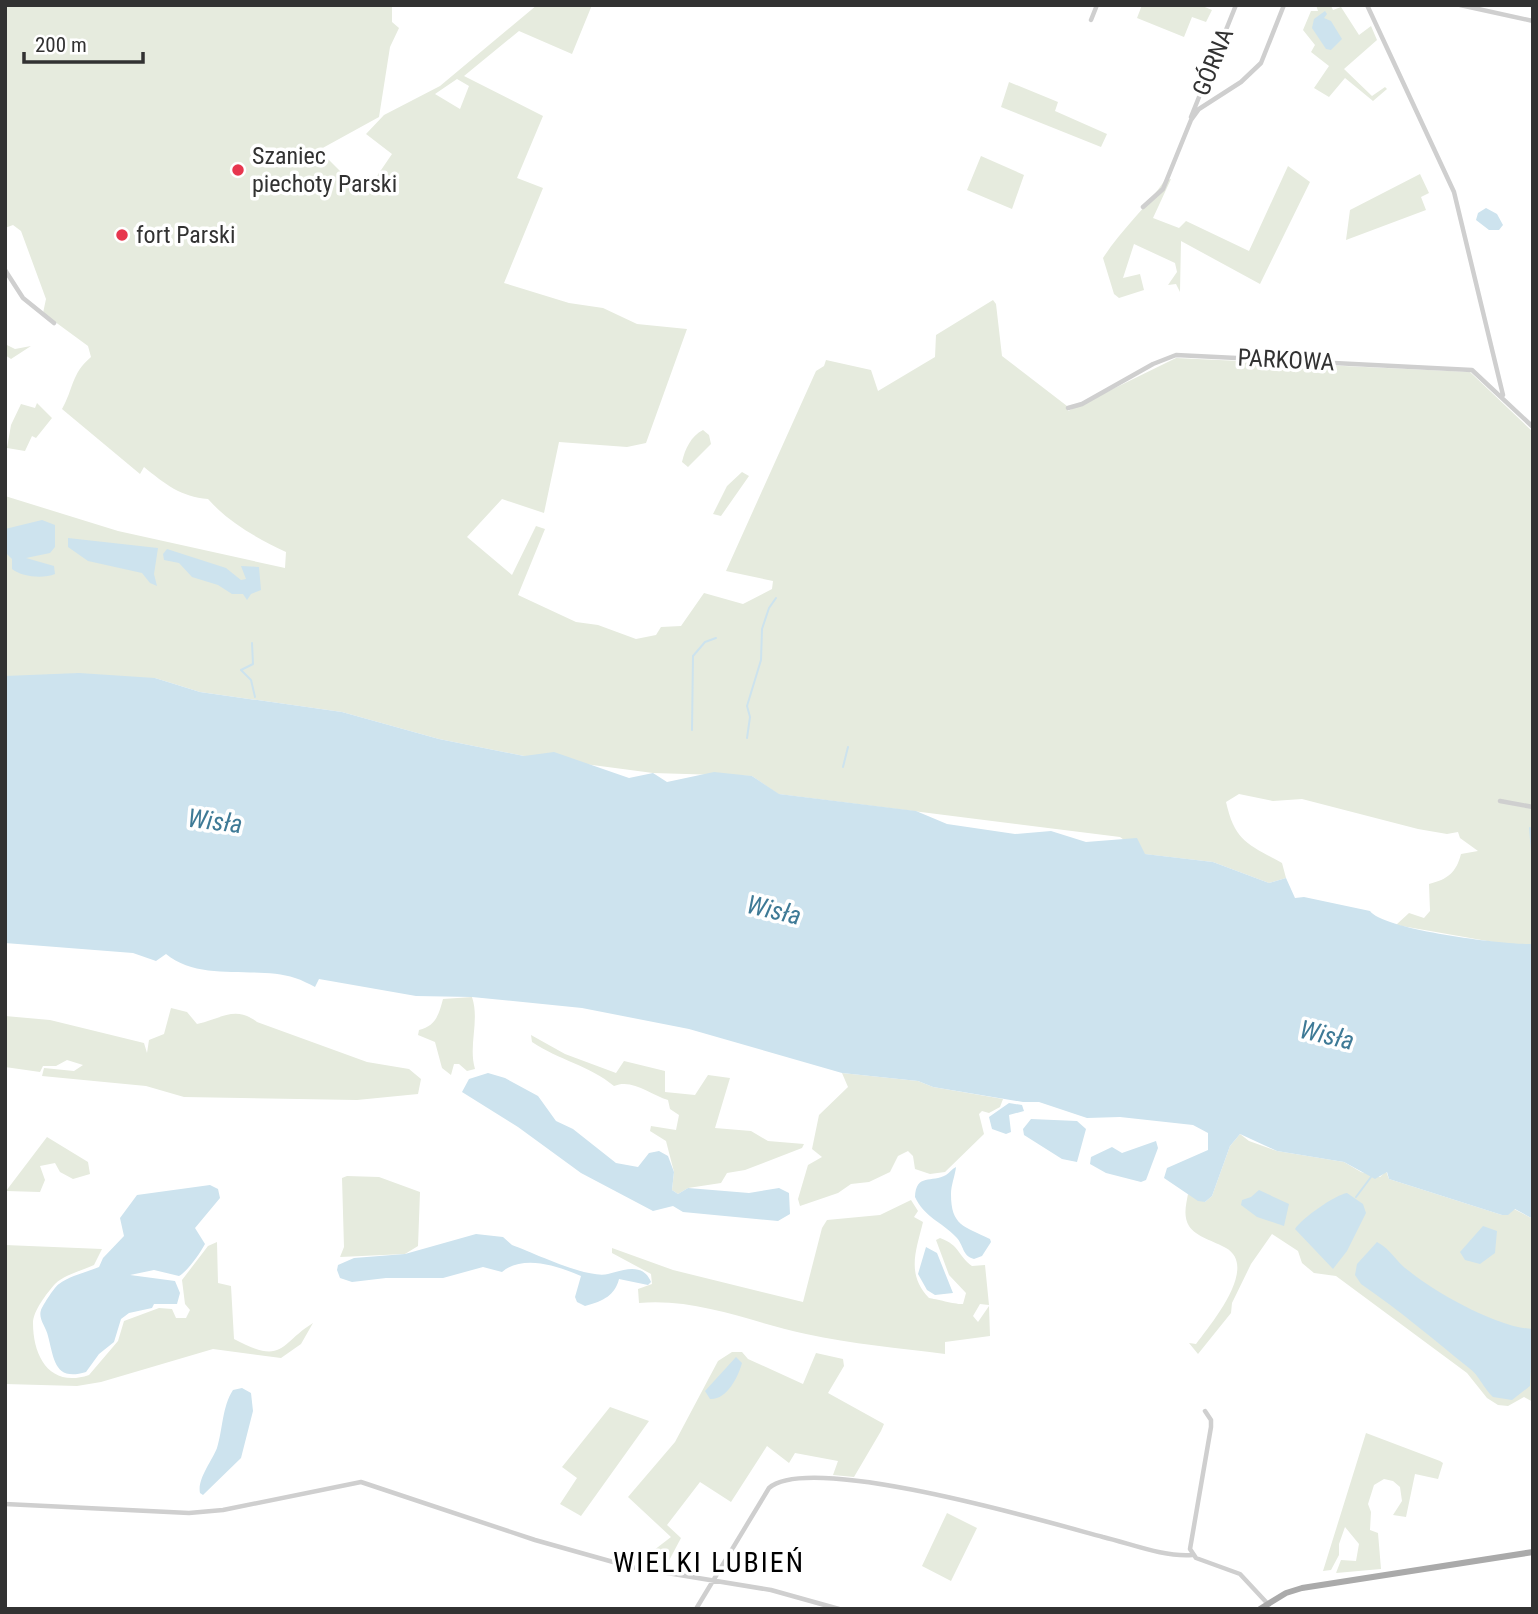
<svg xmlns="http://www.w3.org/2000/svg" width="1538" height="1614" viewBox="0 0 1538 1614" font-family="'Roboto Condensed',sans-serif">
  <rect width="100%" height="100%" fill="#fff"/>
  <path fill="#e6ebde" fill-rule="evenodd" d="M5,5H392V22L399,28L390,47L379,117L319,150L364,195L392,154L366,134L384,115L440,86L537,5H592L572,54L519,31L464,76L543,116L517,178L543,188L504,283L569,303L603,308L637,324L687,329L646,443L627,447L559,442L544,513L502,499L467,537L512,575L536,526L545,529L518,595L576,622L598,625L636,639L656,635L661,627L681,626L704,593L743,604L772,589L773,581L726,571L816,371L824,366L826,360L871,370L878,391L935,357L936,335L993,300L996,304L1002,356L1067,406L1068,411L1176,358L1470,372L1533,432V944L1510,945L1396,925L1409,913L1424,918L1430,911L1429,884C1448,879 1456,873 1461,854L1478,851L1460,838L1458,832L1447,834L1418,829L1302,799L1273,801L1239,794L1226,802C1235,842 1248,844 1282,863L1286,878L1269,883L1213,862L1144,854L1120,837L778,794L752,776L653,773L524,756L439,739L342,712L200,692L155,678L5,677V496L118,531L285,568L286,552C258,539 228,522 208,499C181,497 165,484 144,467L140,474L62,409C74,388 71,374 91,357L88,346L43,313L46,299L21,231L13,225L5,228ZM457,79L469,86L460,109L435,94Z
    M1142,5H1200L1212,10L1206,22L1192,17L1184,37L1137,18Z
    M1316,5L1331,6L1333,10L1341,7L1359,35L1371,26L1377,40L1344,69L1372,96L1385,87L1387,89L1373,101L1345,78L1329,97L1314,88L1329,66L1311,52L1315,45L1303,30L1311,11H1318Z
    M1009,82L1058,102L1055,111L1107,134L1101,147L1001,107Z
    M981,156L1024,175L1012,209L967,190Z
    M1288,166L1310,182L1260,284L1181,241L1180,292L1176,284L1168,285L1177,272L1175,263L1134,244L1123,278L1140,274L1144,290L1119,298L1114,294L1103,258C1121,230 1146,208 1165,180L1171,179L1153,218L1179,228L1186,221L1249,251Z
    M1420,174L1429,193L1421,197L1426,210L1346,240L1350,210Z
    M5,344L15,349L31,346L11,359L5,355Z
    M37,403L52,418L36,438L32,436L25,451L7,448L11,425L21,404L35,408Z
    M703,430L709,435L711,444L688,467L682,462C685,449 691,436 703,430Z
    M742,472L749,476L721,516L713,514L727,486Z
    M472,997C480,1021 468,1045 475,1069L467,1071L459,1064H454L451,1075L442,1068L435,1042L418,1035L419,1030C436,1026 439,1014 443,999Z
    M171,1008L187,1012L197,1024C221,1019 235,1005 257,1022L367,1062L409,1069L421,1079L418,1094L357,1100L184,1097L146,1086L42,1076L44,1068L74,1071L83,1065L67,1060L56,1066H43L40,1072L5,1067V1016L50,1020L144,1043L147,1053L149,1040L164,1034Z
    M531,1035L565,1054L616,1073L624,1061L665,1071V1092L695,1095L708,1075L730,1078L715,1128L751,1131L768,1141L804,1144L802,1148L745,1170L727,1173L721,1183L688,1188L678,1194L672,1190L674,1172L666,1141L650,1131L651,1126L676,1130L679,1115L670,1109L668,1100C651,1095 632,1078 614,1086C590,1066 559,1060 532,1042Z
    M842,1073L918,1081L933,1087L1003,1099L1000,1107L989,1113L982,1111L979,1114L984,1134L945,1172L930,1174L915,1169L913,1156L908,1151L898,1156L890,1172L869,1182L851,1184L838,1193L800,1206L798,1199L808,1165L822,1157L812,1149L819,1115L848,1087Z
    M1240,1134L1249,1141L1277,1151L1344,1162L1361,1172L1380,1177L1386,1171L1389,1179L1502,1215L1514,1209L1533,1219V1402L1524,1397L1508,1406L1498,1405L1487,1398L1467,1373L1336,1276L1314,1273L1302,1263L1298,1251L1272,1234L1251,1264L1232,1303L1231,1313L1198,1354L1189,1343L1196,1344C1211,1324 1259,1267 1226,1248C1214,1241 1196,1237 1189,1226C1183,1216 1186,1205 1188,1194L1205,1202L1212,1196L1230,1146Z
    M47,1137L88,1162L90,1174L73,1179L60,1172L55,1163L40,1166L45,1180L40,1192L6,1191Z
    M347,1176L379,1177L420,1192L418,1246L405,1254L340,1257L344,1247L342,1178Z
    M911,1200L918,1211L914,1217L923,1222C916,1251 906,1274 929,1298C936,1299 958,1305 963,1304L966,1293L949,1275L936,1240L940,1238C961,1246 957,1255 972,1266L985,1265L989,1305L980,1304L973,1316L978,1322L989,1306L990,1336L945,1342V1354C899,1348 852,1344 806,1334C750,1322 698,1298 639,1303L638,1289L652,1284L651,1274L612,1253V1248L673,1270L803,1302L822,1228L827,1220L880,1215Z
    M217,1242L218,1283L231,1286L234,1339C284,1366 279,1344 313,1323L301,1344L281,1358L213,1349L101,1382L77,1386L5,1384V1245L102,1249L94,1265C82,1271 65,1274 55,1284C47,1293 33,1311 33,1323C33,1358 51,1388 89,1375L118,1341L124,1321L159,1308L172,1309L176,1318H186L190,1310L185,1304L182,1280L208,1246Z
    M732,1352H742L748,1359L803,1384L816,1353L843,1359L844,1366L828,1393L884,1424L881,1431L854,1477L833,1475L838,1461L795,1453L789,1463L767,1446L731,1502L700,1482L667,1525L681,1538L664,1570L636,1564L671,1537L628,1497L675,1442L718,1361Z
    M610,1407L649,1421L581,1516L560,1504L577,1478L562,1467Z
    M1366,1433L1440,1461L1443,1463L1438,1479L1415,1474L1406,1517L1393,1515L1402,1501L1400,1487L1393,1481L1384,1479L1374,1485L1368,1504L1371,1512L1370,1530L1378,1533L1381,1569L1336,1573L1341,1560L1356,1561L1359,1544L1345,1527L1339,1544V1555L1331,1570L1323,1571Z
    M947,1513L977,1528L951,1581L922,1566Z"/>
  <path fill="#cde3ee" d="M1325,11L1327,14L1324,18L1331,21L1342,39L1331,50L1326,49L1312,28L1314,19Z
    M1486,208L1497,214L1503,225L1499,230H1489L1476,220L1478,213Z
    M42,520L55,525V547L50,553L26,558L54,566L55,574C43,579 22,577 12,569V559L5,552V529Z
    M68,538L158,548L154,574L157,586L150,583L142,573L88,561L68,547Z
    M167,549L226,568L241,580L246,579L241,566L259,567L261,590L251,594L247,600L243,594H232L218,585L192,577L179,563L164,560L163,554Z
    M79,673L155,678L200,692L342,712L439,739L524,756L554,752L629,778L653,773L667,782L714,772L752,776L779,794L916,811L947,824L1015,834L1051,831L1086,842L1137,838L1145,854L1213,862L1269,883L1286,878L1295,898L1304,897L1370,911C1384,930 1505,945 1533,944V1219L1515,1209L1508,1215H1502L1389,1179L1387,1172L1375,1179L1344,1162L1277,1151L1240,1134L1230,1146L1212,1196L1205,1202L1198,1201L1164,1178L1167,1168L1208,1150V1133L1193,1125L1120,1117L1087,1118L1039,1102H1023L933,1087L918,1081L842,1073L689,1029L582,1008L472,997L416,996L319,979L315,987C309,984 302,980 295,978C257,965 201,983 166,954L156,961L133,953L5,943V676Z
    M488,1073L505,1078L538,1096L556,1121L573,1129L616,1163L638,1167L649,1153L659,1151L668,1156L674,1172L672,1190L678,1194L688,1188L749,1193L779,1188L789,1193L790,1214L778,1221L683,1212L673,1206L653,1211L581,1173L518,1127L462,1092L469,1079Z
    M1009,1103L1022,1105L1024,1111L1009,1115L1011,1132L1006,1134L992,1129L989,1117Z
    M1031,1119L1077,1121L1086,1129L1077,1162L1062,1159L1024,1135L1023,1129Z
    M1156,1141L1158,1148L1146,1180L1141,1182L1106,1173L1090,1164L1091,1157L1112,1147L1122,1153Z
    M956,1167C955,1176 951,1185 951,1194C951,1226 964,1226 990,1239L991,1242L982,1256L974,1259C962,1256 964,1245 956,1237C942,1222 924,1217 915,1197C916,1173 932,1183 946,1175C949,1173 952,1169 956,1167Z
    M210,1185L218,1189L220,1198L195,1228L205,1244C200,1253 188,1271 179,1276L154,1270L130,1275L175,1281L180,1293L177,1304H154L152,1308L129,1313L121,1319L114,1342L99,1354L86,1372C54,1382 54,1358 48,1336C46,1327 38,1319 41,1310C43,1305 55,1286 59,1284C69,1276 87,1272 99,1267L103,1258L124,1236L120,1218L137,1195Z
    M1259,1190L1289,1204L1284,1226L1257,1217L1241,1205L1242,1200L1251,1197Z
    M1347,1193L1363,1204L1366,1213L1347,1251L1333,1269L1295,1229C1302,1218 1335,1195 1347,1193Z
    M1483,1226L1497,1231L1495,1253L1480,1264L1465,1260L1460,1252Z
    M476,1234L503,1237L512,1245C534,1253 587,1279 608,1274C623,1270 643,1262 651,1282L648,1285L619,1279C615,1295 604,1301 585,1306L577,1302L575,1297L581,1276C558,1266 523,1254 502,1272L483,1267L443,1278H386L352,1282L340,1278L337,1270L338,1265L354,1258L405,1254Z
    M1377,1242C1391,1249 1396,1262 1409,1271C1436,1293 1498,1328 1533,1329L1530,1386L1512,1400L1493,1397C1484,1389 1479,1375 1469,1368C1433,1339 1399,1310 1361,1284L1355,1275L1357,1264Z
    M926,1247L937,1253L953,1293L935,1295L927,1290L918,1274Z
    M736,1357L742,1363C738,1377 727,1400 710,1399L705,1391Z
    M242,1388L251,1393L253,1411L241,1458L203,1495L200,1493C197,1479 212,1461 217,1448C223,1429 222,1407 233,1390Z"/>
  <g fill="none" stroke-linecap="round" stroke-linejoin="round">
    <path stroke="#cde3ee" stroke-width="2" d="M252,643L253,664L241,670L251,680L255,697
      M692,730L693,656L705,642L716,638
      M747,738L750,717L747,706L761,660L762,629L769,608L776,598
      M843,767L848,747
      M1530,828L1533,863
      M1356,1197L1371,1177"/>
    <path stroke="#cfcfcf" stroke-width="4.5" d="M1367,5L1454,192L1503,395
      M1460,5L1533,21
      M1091,20L1097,5
      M1191,117L1236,5
      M1143,207L1163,189L1191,120L1199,109L1241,82L1261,63L1284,5
      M5,270L23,298L54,323
      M1068,408L1082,404L1153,364L1176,355L1472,370L1533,427
      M1500,801L1533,807
      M1205,1411L1211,1420V1427L1190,1549L1196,1558L1240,1574L1267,1603
      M5,1504L189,1513L223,1510L361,1482L535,1540L631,1567L771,1590L839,1609
      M696,1609L769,1488C810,1452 1047,1522 1103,1537C1132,1544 1163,1557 1192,1555"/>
    <path stroke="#aaa" stroke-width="6" d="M1260,1609L1286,1593L1302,1588L1533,1552"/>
  </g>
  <g fill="#e7364e" stroke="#fff" stroke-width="2.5">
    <circle cx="238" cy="170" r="7"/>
    <circle cx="122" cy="235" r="7"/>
  </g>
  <g text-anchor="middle" stroke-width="7" stroke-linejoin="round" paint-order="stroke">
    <g font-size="24" fill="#323232" stroke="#fff">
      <text transform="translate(1213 62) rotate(-68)" y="8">GÓRNA</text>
      <text transform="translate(1286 360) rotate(3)" y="8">PARKOWA</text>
    </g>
    <g font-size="24" fill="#323232" stroke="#fff" text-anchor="start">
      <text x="252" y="164">Szaniec<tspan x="252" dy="28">piechoty Parski</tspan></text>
      <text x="136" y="243">fort Parski</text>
    </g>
    <g font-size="26" font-style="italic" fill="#3e7a96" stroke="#fff">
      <text transform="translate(215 821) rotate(7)" y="9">Wisła</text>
      <text transform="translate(774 910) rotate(13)" y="9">Wisła</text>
      <text transform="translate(1327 1035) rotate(13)" y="9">Wisła</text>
    </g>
    <g font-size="28" letter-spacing="2" fill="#000" stroke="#fff">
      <text x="709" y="1572">WIELKI LUBIEŃ</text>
    </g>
  </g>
  <rect width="1538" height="1614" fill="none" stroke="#323232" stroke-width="14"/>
  <path d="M24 52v10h119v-10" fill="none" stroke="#323232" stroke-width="3.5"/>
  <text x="35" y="52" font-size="21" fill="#323232" stroke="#ffffff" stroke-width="5" paint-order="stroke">200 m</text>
</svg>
